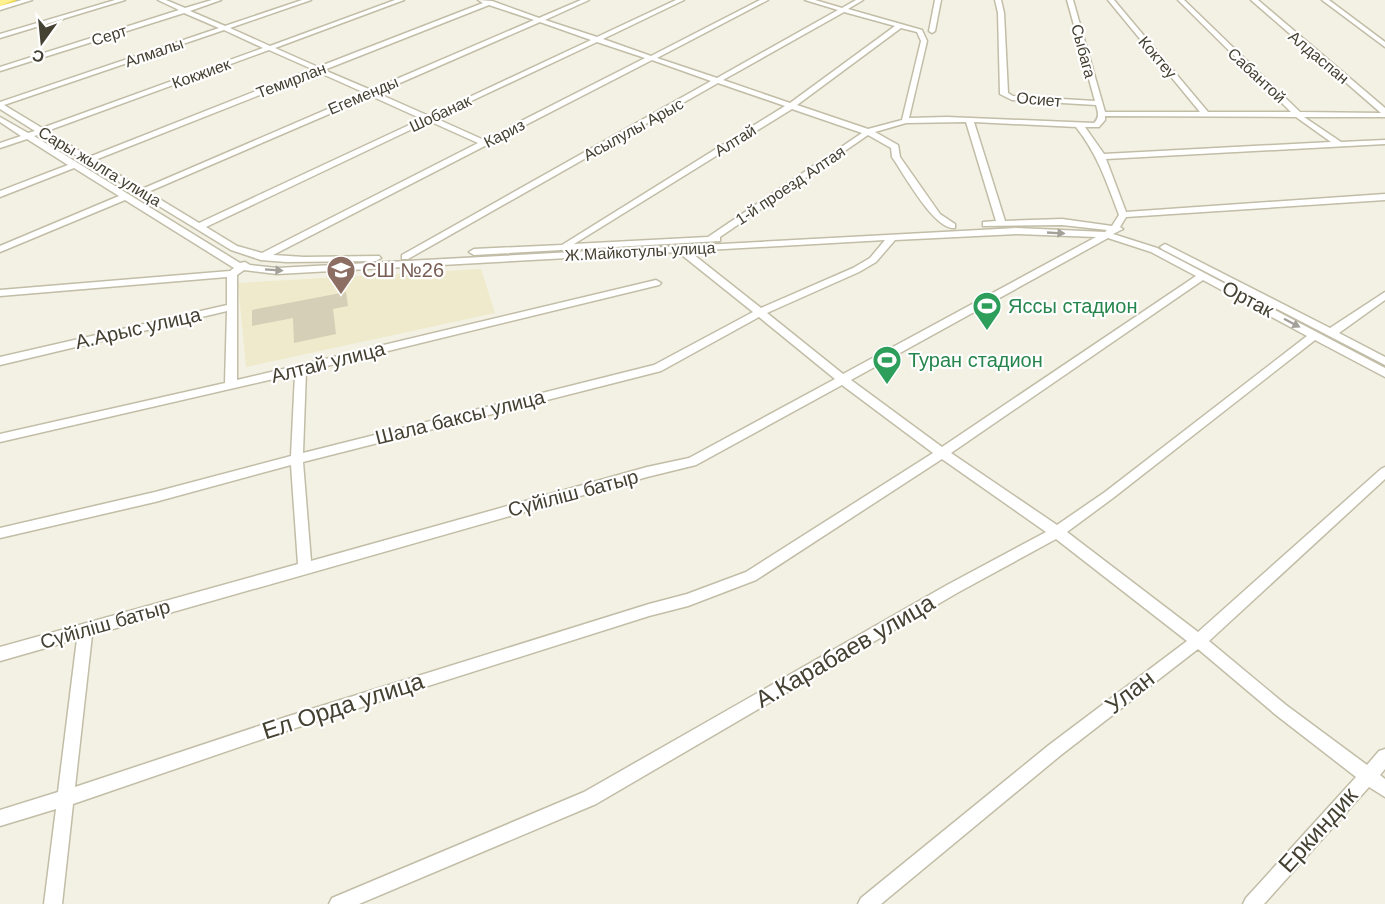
<svg xmlns="http://www.w3.org/2000/svg" width="1385" height="904" viewBox="0 0 1385 904" font-family="Helvetica,sans-serif">
  <rect width="100%" height="100%" fill="#f3f1e3"/>
  <path fill="#eeeacb" d="M481,269L495,313L246,367L238,283Z"/>
  <path fill="#d5cfb7" d="M346,292L348,306L333,309L336,334L294,343L293,318L252,326V310Z"/>
  <g fill="none" stroke-linecap="round" stroke-linejoin="round">
    <g stroke="#c2bda7" stroke-width="3">
      <path id="minor" d="M22,0H32L0,10V6Z
        M115,0H125L0,38V34Z
        M158,0H166L185,8L212,0H221L190,11L225,26L302,0H311L230,28L270,46L395,0H404L275,48L318,67L483,3L478,0L492,1L539,18L581,0H589L545,20L597,37L676,0H684L603,39L651,56L760,0H768L657,58L717,78L838,10L805,0H815L842,8L856,0H863L848,9L922,30L927,41L909,118L947,117L1094,123C1100,117 1098,112 1096,105L1012,100L1000,94L998,13L995,0H1001L1004,13L1008,93L1013,96L1095,101L1067,0H1073L1105,112H1200L1108,0H1114L1208,112H1291L1178,0H1184L1300,112L1381,113L1251,0H1258L1385,108V117H1304L1341,142L1385,140V144L1106,159L1126,212L1385,194V200L1126,217L1120,227L1123,229L1113,234L1157,248L1385,368V377L1315,340L1113,498L1067,532L1198,632L1381,469L1385,467V479L1209,641L1286,705L1367,765L1379,751L1385,749V769L1380,775L1385,779V797L1369,787L1264,904H1243L1246,898L1356,777L1276,715L1198,649L1061,755L881,904H858L861,898L1049,745L1187,641L1056,539L957,593L596,804L359,904H329L332,898L584,792L947,585L1046,532L942,459L756,580L688,606L649,616L286,731L73,804L62,904H44L56,809L0,826V810L58,792L77,639L0,661V647L298,564L291,465L155,502L0,538V528L155,492L291,456L295,374L0,442V434L225,383L227,311L0,365V357L227,305V277L0,296V290L230,271L234,268L125,200L0,252V246L119,196L74,168L0,197V191L68,165L27,139L0,148V143L21,136L0,122V117L28,133L35,131L0,109V102L219,28L184,13L0,71V67L179,10ZM489,5L534,20L371,90L324,70ZM844,12L895,26L790,103L723,80ZM540,22L591,40L429,116L377,93ZM901,28L917,32L921,41L902,120L868,129L797,105ZM224,30L263,48L42,128L4,105ZM597,42L645,58L484,140L435,118ZM269,50L312,69L89,157L47,131ZM652,60L711,81L402,255V259H408L718,83L785,106L562,245L474,249L469,252L474,255L720,241V237L868,135L891,148L892,157C904,174 934,230 955,228V224L940,214L900,157L898,145L875,132L906,123L966,122L996,221L983,222V226L1062,225L1107,230L1105,232L1017,228L277,268L250,265L245,262L240,263L34,136L41,134L231,250L261,260L286,262L376,261L381,258L379,256L304,257L273,255ZM318,72L365,93L142,189L95,160ZM371,96L422,119L199,223L148,192ZM792,109L862,133L708,237L574,244ZM1105,116L1296,117L1331,142L1104,154L1085,127H1099L1105,120ZM429,121L478,143L262,253L237,246L206,227ZM974,122L1076,127C1097,153 1107,183 1119,215L1112,226L1062,219L1005,221ZM1017,234L1096,237L843,374L767,313L859,272L876,262L895,240ZM1108,238L1151,252L1196,276L942,447L851,380ZM885,240L870,258L853,268L761,308L689,251ZM678,252L753,312L654,365L303,453L306,371L659,285L661,283L656,280L237,380V275L244,270L277,274ZM1203,280L1307,336L1105,492L1057,525L951,453ZM759,317L835,379L689,458L647,467L311,561L303,462L661,371ZM842,385L933,453L746,572L687,594L649,604L286,717L75,787L92,635L647,477L696,465Z
        M935,0H941L935,31L932,33L929,31Z
        M1322,0H1329L1385,42V47Z
        M1165,244L1330,328L1385,292V300L1339,333L1385,357V365L1162,249L1160,247Z"/>
    </g>
    <g stroke="#efd955" stroke-width="4">
      <path id="major" d="M0,0H14L0,6Z"/>
    </g>
    <use href="#minor" fill="#fff" fill-rule="evenodd"/>
    <use href="#major" fill="#fff190" fill-rule="evenodd"/>
  </g>
  <defs><path id="oneway-solid" d="M-6-.8H1V-3.2L6.5 0L1 3.2V.8H-6Z" transform="scale(1.5)"/></defs>
  <g fill="#a2a098">
    <use href="#oneway-solid" transform="translate(1056 233) rotate(3)"/>
    <use href="#oneway-solid" transform="translate(274 270) rotate(4)"/>
    <use href="#oneway-solid" transform="translate(1292 323) rotate(28)"/>
  </g>
  <defs>
    <g id="school-pin" transform="scale(1.5)"><path d="M0 17L-7.5 6A9.5 9.5 0 1 1 7.5 6Z" fill="#8d6e63" stroke="#fff"/><path d="M0-5L7-2L0 1L-7-2ZM-4 1L0 2.5L4 1V4Q0 6-4 4Z" fill="#fff"/></g>
    <g id="stadium-pin" transform="scale(1.5)"><path d="M0 17L-7.5 6A9.5 9.5 0 1 1 7.5 6Z" fill="#2e9e5b" stroke="#fff"/><path d="M0-5a6.5 5 0 1 0 0 10a6.5 5 0 1 0 0-10ZM-3.5-1.8h7v3.6h-7Z" fill="#fff"/></g>
  </defs>
  <g fill-rule="evenodd">
    <use href="#school-pin" x="341" y="270"/>
    <use href="#stadium-pin" x="987" y="306"/>
    <use href="#stadium-pin" x="887" y="360"/>
  </g>
  <g text-anchor="middle" stroke-width="4.5" stroke-linejoin="round" paint-order="stroke">
    <g font-size="16" fill="#454132" stroke="#fff">
      <text transform="translate(109 35) rotate(-17)" y="6">Серт</text>
      <text transform="translate(1084 51) rotate(75)" y="6">Сыбага</text>
      <text transform="translate(154 52) rotate(-19)" y="6">Алмалы</text>
      <text transform="translate(1158 57) rotate(50)" y="6">Коктеу</text>
      <text transform="translate(1319 57) rotate(40)" y="6">Алдаспан</text>
      <text transform="translate(201 73) rotate(-20)" y="6">Кокжиек</text>
      <text transform="translate(1257 75) rotate(43)" y="6">Сабантой</text>
      <text transform="translate(291 80) rotate(-21)" y="6">Темирлан</text>
      <text transform="translate(363 95) rotate(-23)" y="6">Егеменды</text>
      <text transform="translate(1039 99) rotate(5)" y="6">Осиет</text>
      <text transform="translate(440 113) rotate(-25)" y="6">Шобанак</text>
      <text transform="translate(633 129) rotate(-29)" y="6">Асылулы Арыс</text>
      <text transform="translate(504 133) rotate(-27)" y="6">Кариз</text>
      <text transform="translate(735 140) rotate(-32)" y="6">Алтай</text>
      <text transform="translate(100 166) rotate(31)" y="6">Сары жылга улица</text>
      <text transform="translate(790 185) rotate(-34)" y="6">1-й проезд Алтая</text>
      <text transform="translate(640 251) rotate(-3)" y="6">Ж.Майкотулы улица</text>
    </g>
    <g font-size="20" fill="#785e54" stroke="#fff" text-anchor="start">
      <text x="362" y="277">СШ №26</text>
    </g>
    <g font-size="20" fill="#454132" stroke="#fff">
      <text transform="translate(1248 299) rotate(28)" y="7">Ортак</text>
      <text transform="translate(138 328) rotate(-13)" y="7">А.Арыс улица</text>
      <text transform="translate(328 362) rotate(-14)" y="7">Алтай улица</text>
      <text transform="translate(460 417) rotate(-14)" y="7">Шала баксы улица</text>
      <text transform="translate(573 493) rotate(-15)" y="7">Сүйіліш батыр</text>
      <text transform="translate(105 624) rotate(-16)" y="7">Сүйіліш батыр</text>
    </g>
    <g font-size="20" fill="#27864d" stroke="#fff" text-anchor="start">
      <text x="1008" y="313">Яссы стадион</text>
      <text x="908" y="367">Туран стадион</text>
    </g>
    <g font-size="24" fill="#454132" stroke="#fff">
      <text transform="translate(845 651) rotate(-30)" y="8">А.Карабаев улица</text>
      <text transform="translate(1130 692) rotate(-38)" y="8">Улан</text>
      <text transform="translate(343 706) rotate(-18)" y="8">Ел Орда улица</text>
      <text transform="translate(1318 830) rotate(-48)" y="8">Еркиндик</text>
    </g>
  </g>
  <g transform="translate(42 42) rotate(195)" stroke="#ffffff" stroke-width="4.5" paint-order="stroke">
  <path d="M0-4.5L10 22L0 15L-10 22Z" fill="#454132"/>
  <text y="-9" font-size="16" font-weight="bold" text-anchor="middle" fill="#454132">С</text>
  </g>
</svg>
